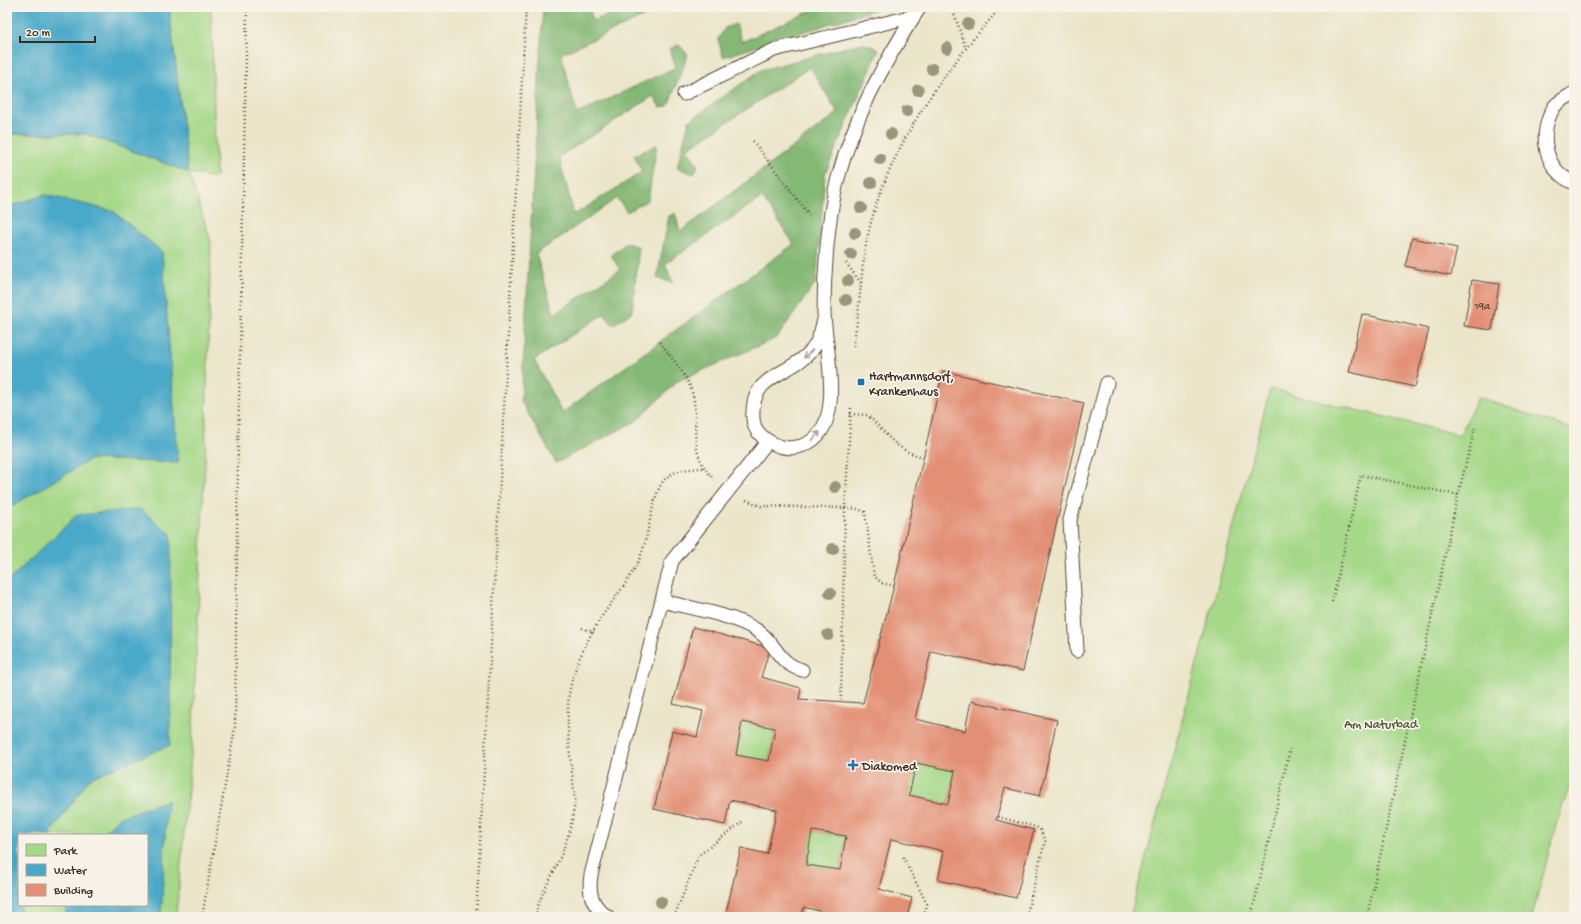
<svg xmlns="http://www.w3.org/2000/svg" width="1581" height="924" viewBox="0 0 1581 924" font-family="'Gochi Hand',sans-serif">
  <rect width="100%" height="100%" fill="#f7f3e8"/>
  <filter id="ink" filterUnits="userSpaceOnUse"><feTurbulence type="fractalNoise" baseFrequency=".025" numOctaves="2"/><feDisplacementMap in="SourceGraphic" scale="8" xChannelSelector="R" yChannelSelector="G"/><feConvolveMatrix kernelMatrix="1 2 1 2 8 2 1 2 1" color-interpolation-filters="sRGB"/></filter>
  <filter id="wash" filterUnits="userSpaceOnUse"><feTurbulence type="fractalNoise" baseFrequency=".012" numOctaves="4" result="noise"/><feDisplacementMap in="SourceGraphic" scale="16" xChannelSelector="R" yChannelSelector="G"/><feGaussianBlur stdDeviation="0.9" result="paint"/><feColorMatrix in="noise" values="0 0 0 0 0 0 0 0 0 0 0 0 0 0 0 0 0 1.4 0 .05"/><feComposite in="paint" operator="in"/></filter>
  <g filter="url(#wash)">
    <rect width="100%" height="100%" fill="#ebe5c9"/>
    <path fill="#a5d888" stroke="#708153" d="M169,7H211L216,178L189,173L211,242L205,463L192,746L176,917H161L167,800L119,818L100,835H49L90,778L170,745L77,515L7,582V509L91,459L178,463L162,252L113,211L45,195L7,207V134H86L188,172Z
      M1270,389L1460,435L1478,397L1574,430V775L1557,821L1532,917H1130Z
      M742,722L775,728L769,761L736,755Z
      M916,763L955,771L948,804L909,795Z
      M812,831L846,836L840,870L806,865Z
      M21,905H67L65,917H20Z"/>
    <path fill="#84b874" stroke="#607149" d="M543,7H589L593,21L628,7H665L561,54L577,114L676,67L669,49L679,45L688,55L668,106L660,107L653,96L559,157L574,215L642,172L634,155L657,145L648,200L627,212L617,198L536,254L554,314L620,270L611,255L626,243L639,247L632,312L613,325L604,314L534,360L562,413L794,244L762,197L665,264L673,283L657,278L669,216L675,213L680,232L838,113L810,67L687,149L698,165L694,174L677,168L689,121L761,70L862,43L879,49L825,174L816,282L777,338L678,381L636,421L556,463L521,401Z
      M819,7H883L723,57L718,39L725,28L736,24L742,42Z"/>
    <path fill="#4aa9c9" stroke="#426a74" d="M7,7H169L188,172L86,134H7Z
      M45,195L113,211L162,252L178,463L91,459L7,509V207Z
      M140,509L171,534L170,745L90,778L49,835H19L20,917H7V582L77,515Z
      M167,800L161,917H65L67,905H147V835H100L119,818Z"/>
    <g id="blocks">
      <path fill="#e38f75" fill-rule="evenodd" d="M1412,238L1457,248L1451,276L1405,266Z
        M1472,280L1499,284L1492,330L1464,326Z
        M1362,314L1429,329L1415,387L1349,372Z
        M943,371L1084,403L1023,671L931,651L915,719L965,731L971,701L1057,720L1040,796L1005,788L996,820L1034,830L1016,898L938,880L944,851L891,839L879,889L912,898L907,917H841L804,907L801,917H725L741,848L767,854L777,810L730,800L725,825L654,809L672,731L697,737L703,711L673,704L693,627L770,648L761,677L801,688L799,699L863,703L894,586ZM742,722L775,728L769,761L736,755ZM916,763L955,771L948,804L909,795ZM812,831L846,836L840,870L806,865Z"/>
    </g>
  </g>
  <g filter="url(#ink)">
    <use href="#blocks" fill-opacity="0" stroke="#554638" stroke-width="1"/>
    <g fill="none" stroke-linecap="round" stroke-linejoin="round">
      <g stroke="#554638" stroke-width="15">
        <path id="service" d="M1574,93C1568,97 1558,101 1554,107C1538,134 1544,170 1574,183
          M684,94L774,50L914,16
          M824,320C821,331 819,342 812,350C789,377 750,373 753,418C753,432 767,442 779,446C787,449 800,448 808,443C847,422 824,346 824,311C824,271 828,216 838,178C854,118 886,58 920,7
          M662,601C690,608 735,615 758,631C777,644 777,663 802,670
          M1077,651L1070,520L1107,383
          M608,917C592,906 588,894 591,875L672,561L768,441"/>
      </g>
      <path stroke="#554638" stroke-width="2.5" stroke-dasharray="1 3" stroke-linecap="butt" d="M952,7L965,46
        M753,141L810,216
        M846,263L861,283
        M660,342C670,357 687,374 692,392C701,426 685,450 714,479
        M853,346C861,307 860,266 870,226C892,142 944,71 1001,7
        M851,408L845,508L858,509L865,512L874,576L882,583L894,586
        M850,414L867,415C888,433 894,451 924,457
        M746,500L761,506L845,508L841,700
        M1332,602L1361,475L1458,495
        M582,628L594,632
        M998,817L1036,827L1040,830L1045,841L1026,917
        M903,857L927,904L925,913
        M202,917L235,728L238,449L247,7
        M476,917L526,7
        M535,917C539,897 551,879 559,860C567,842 573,821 575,801C572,766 565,730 569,695C573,666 590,633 607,609C619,592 633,575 641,555C649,536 652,494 664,480C674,469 689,469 703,468
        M674,917L699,855L742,822
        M923,917L925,913L962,917
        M1251,917L1290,749
        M1367,917L1458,495L1475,428"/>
      <use href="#service" stroke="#fff" stroke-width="13"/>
    </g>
    <g fill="#999679">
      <circle cx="968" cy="24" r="6"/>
      <circle cx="947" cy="48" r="6"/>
      <circle cx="932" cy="69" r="6"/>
      <circle cx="918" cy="90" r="6"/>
      <circle cx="907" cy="111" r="6"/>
      <circle cx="891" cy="134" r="6"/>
      <circle cx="880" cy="159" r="6"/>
      <circle cx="871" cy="183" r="6"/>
      <circle cx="861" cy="208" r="6"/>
      <circle cx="855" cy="233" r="6"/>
      <circle cx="851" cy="254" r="6"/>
      <circle cx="848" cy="281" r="6"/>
      <circle cx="846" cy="300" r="6"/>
      <circle cx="835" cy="487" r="6"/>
      <circle cx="833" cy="549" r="6"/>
      <circle cx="830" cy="593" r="6"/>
      <circle cx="828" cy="635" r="6"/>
      <circle cx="661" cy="902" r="6"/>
    </g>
    <defs><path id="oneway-shaft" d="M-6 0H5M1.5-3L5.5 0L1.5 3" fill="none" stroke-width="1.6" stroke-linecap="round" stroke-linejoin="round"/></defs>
    <g stroke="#a79f9a">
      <use href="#oneway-shaft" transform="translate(808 354) rotate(136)"/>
      <use href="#oneway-shaft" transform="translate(816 436) rotate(-49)"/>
    </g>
  </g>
  <g fill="#1f6fb2" stroke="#f7f3e8" stroke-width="1.5">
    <rect x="857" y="378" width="8" height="8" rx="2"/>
    <path d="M851 759h4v4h4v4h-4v4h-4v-4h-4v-4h4z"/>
  </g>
  <g text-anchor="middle" stroke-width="3.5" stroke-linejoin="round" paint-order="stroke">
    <g font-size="11" fill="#654334">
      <text x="1482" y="309">19a</text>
    </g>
    <g font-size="13" fill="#3b2a1e" stroke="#f7f3e8" text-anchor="start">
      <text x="869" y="380">Hartmannsdorf,<tspan x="869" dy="15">Krankenhaus</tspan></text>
      <text x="862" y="770">Diakomed</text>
    </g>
    <g font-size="13" fill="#565638" stroke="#f7f3e8">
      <text x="1381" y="728">Am Naturbad</text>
    </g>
  </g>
  <rect width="1581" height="924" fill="none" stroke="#f7f3e8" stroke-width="24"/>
  <rect x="18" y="834" width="130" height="72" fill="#f7f3e8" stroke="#aca397"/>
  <rect x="26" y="844" width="20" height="12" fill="#a5d888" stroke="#aca397"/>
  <text x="54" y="854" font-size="12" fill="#3b2a1e">Park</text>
  <rect x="26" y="864" width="20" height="12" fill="#4aa9c9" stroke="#aca397"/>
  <text x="54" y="874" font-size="12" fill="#3b2a1e">Water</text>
  <rect x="26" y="884" width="20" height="12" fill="#e38f75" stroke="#aca397"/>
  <text x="54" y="894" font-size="12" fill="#3b2a1e">Building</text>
  <path d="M20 36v6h75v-6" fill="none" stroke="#3b2a1e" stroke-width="2"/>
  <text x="26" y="36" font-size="12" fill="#3b2a1e" stroke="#f7f3e8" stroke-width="3" paint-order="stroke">20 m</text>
</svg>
